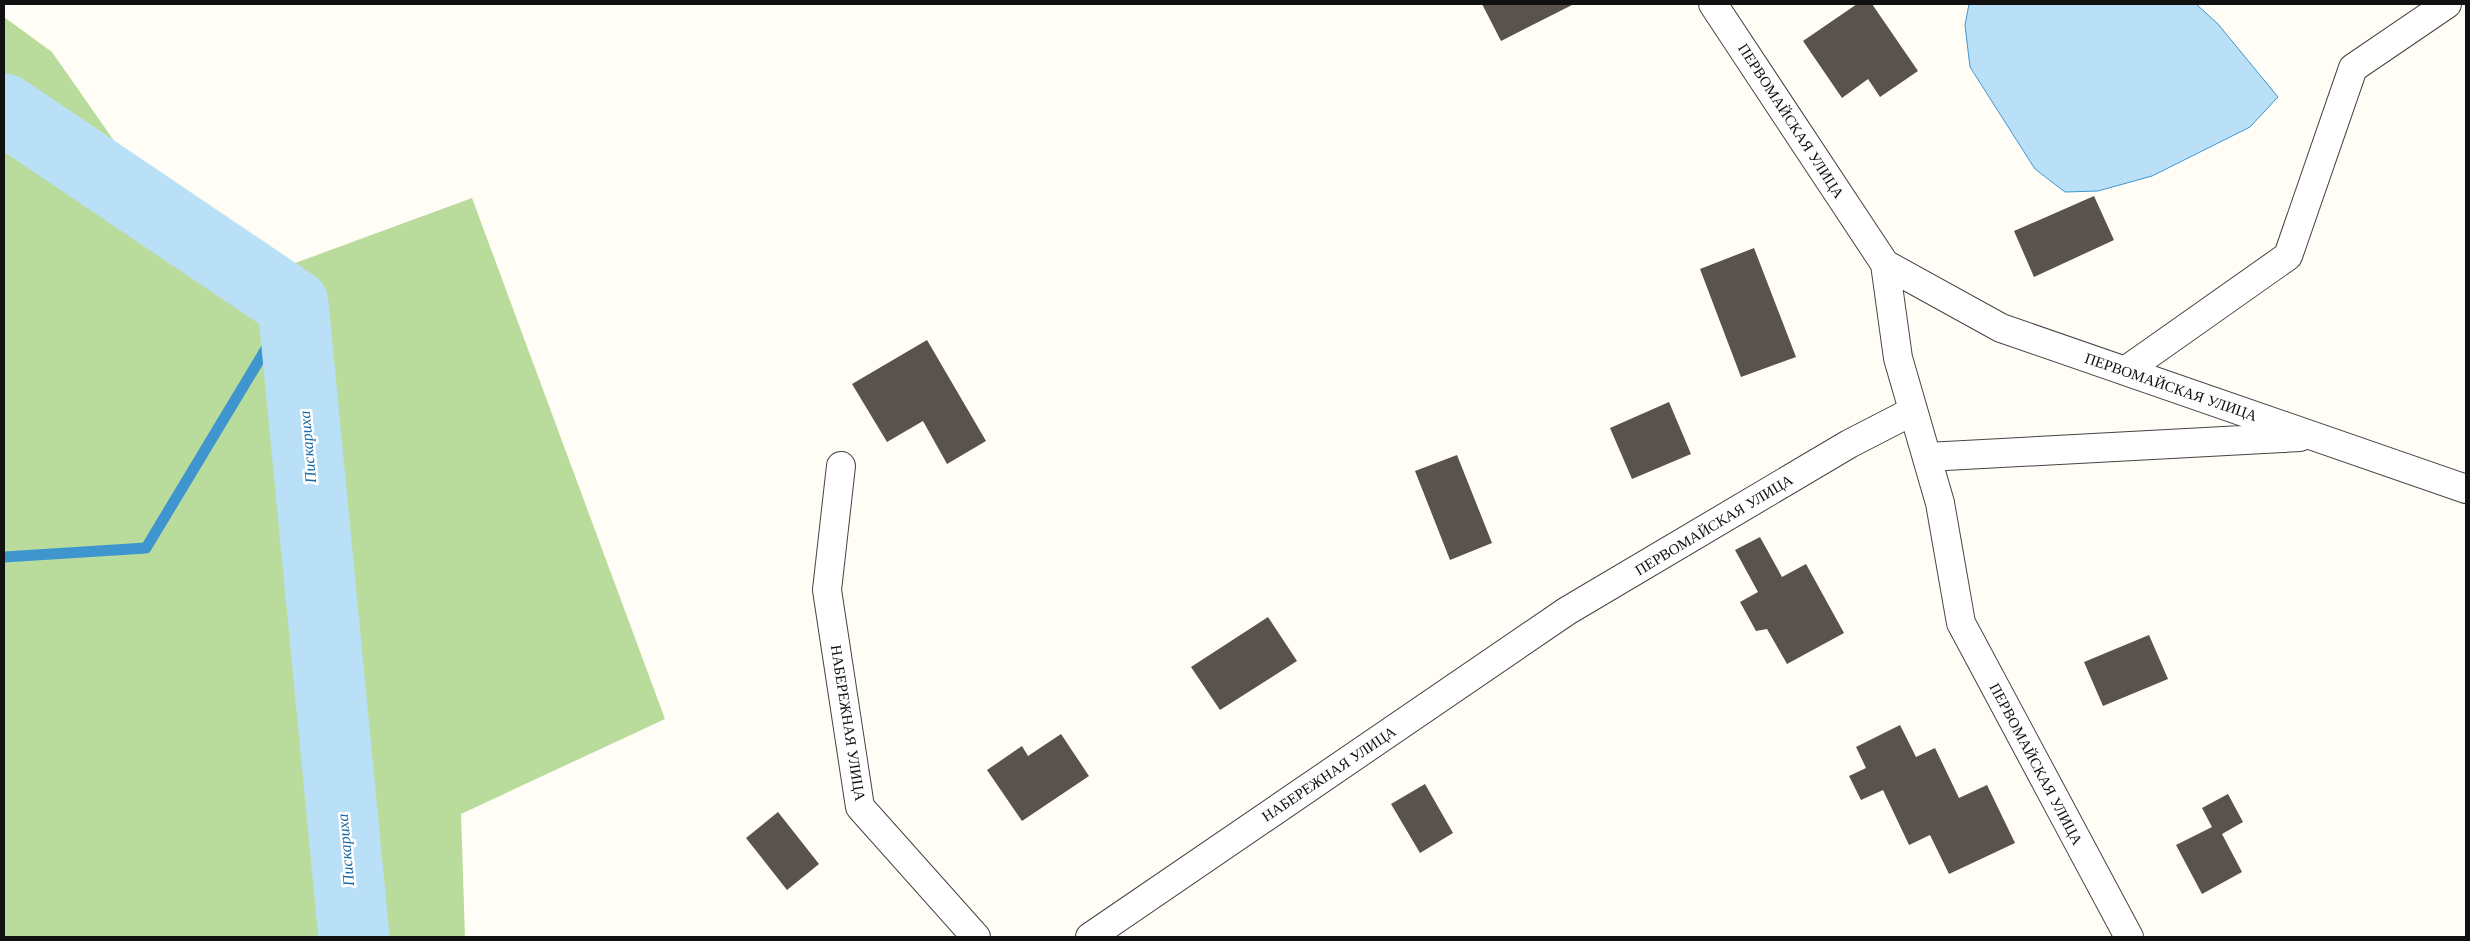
<svg xmlns="http://www.w3.org/2000/svg" width="2470" height="941" viewBox="0 0 2470 941" font-family="'Libre Baskerville',serif">
  <rect width="100%" height="100%" fill="#fffdf5"/>
  <path fill="#b9dc9c" d="M4,17L52,52L219,291L472,198L665,719L461,814L465,937H4Z"/>
  <path fill="#b9e0f7" stroke="#3f96cf" d="M1969,4H2196L2218,24L2278,97L2250,127L2152,176L2098,191L2065,192L2035,169L1970,67L1965,25Z"/>
  <g fill="none" stroke-linecap="round" stroke-linejoin="round">
    <path stroke="#3f96cf" stroke-width="11" d="M4,557L146,548L293,304"/>
    <path stroke="#b9e0f7" stroke-width="71" d="M4,109L293,304L354,937"/>
  </g>
  <path fill="#5a524d" d="M1482,4H1574L1501,41Z
    M1857,4H1872L1918,71L1880,97L1868,79L1842,98L1803,41Z
    M2094,196L2114,240L2034,277L2014,231Z
    M1754,248L1796,357L1741,377L1700,269Z
    M927,340L986,441L947,464L923,421L887,442L852,384Z
    M1669,402L1691,454L1632,479L1610,428Z
    M1457,455L1492,543L1450,560L1415,471Z
    M1760,537L1782,577L1806,564L1844,633L1787,664L1767,629L1756,631L1740,602L1758,592L1735,550Z
    M1268,617L1297,661L1220,710L1191,667Z
    M2149,635L2168,679L2103,706L2084,662Z
    M1900,725L1916,757L1935,748L1959,798L1987,785L2015,843L1949,874L1930,835L1909,845L1883,790L1861,800L1849,776L1866,768L1856,747Z
    M1061,734L1089,776L1022,821L987,770L1022,746L1028,756Z
    M1425,784L1453,833L1420,853L1391,804Z
    M2228,794L2243,822L2222,834L2242,872L2202,894L2176,845L2212,827L2202,808Z
    M778,812L819,864L787,890L746,838Z"/>
  <g fill="none" stroke-linecap="round" stroke-linejoin="round">
    <g stroke="#444" stroke-width="30">
      <path id="minor" d="M1713,4L1885,264L2001,328L2466,489
        M1885,264L1898,358L1940,503L1961,623L2129,937
        M2125,371L2288,256L2353,68L2447,4
        M1927,457L2300,437
        M841,466L827,590L860,807L976,937
        M1090,937L1567,611L1849,444L1913,411"/>
    </g>
    <use href="#minor" stroke="#fff" stroke-width="28"/>
  </g>
  <g text-anchor="middle" stroke-width="5" stroke-linejoin="round" paint-order="stroke">
    <g font-size="15" fill="#111" stroke="#fff">
      <text transform="translate(1791 121) rotate(57)" y="5">ПЕРВОМАЙСКАЯ УЛИЦА</text>
      <text transform="translate(2171 387) rotate(19)" y="5">ПЕРВОМАЙСКАЯ УЛИЦА</text>
      <text transform="translate(1714 525) rotate(-31)" y="5">ПЕРВОМАЙСКАЯ УЛИЦА</text>
      <text transform="translate(848 723) rotate(81)" y="5">НАБЕРЕЖНАЯ УЛИЦА</text>
      <text transform="translate(2036 764) rotate(62)" y="5">ПЕРВОМАЙСКАЯ УЛИЦА</text>
      <text transform="translate(1329 774) rotate(-34)" y="5">НАБЕРЕЖНАЯ УЛИЦА</text>
    </g>
    <g font-size="16" font-style="italic" fill="#1768a6" stroke="#fff">
      <text transform="translate(307 447) rotate(-95)" y="6">Пискариха</text>
      <text transform="translate(345 850) rotate(-95)" y="6">Пискариха</text>
    </g>
  </g>
  <rect width="2470" height="941" fill="none" stroke="#111111" stroke-width="10"/>
</svg>
